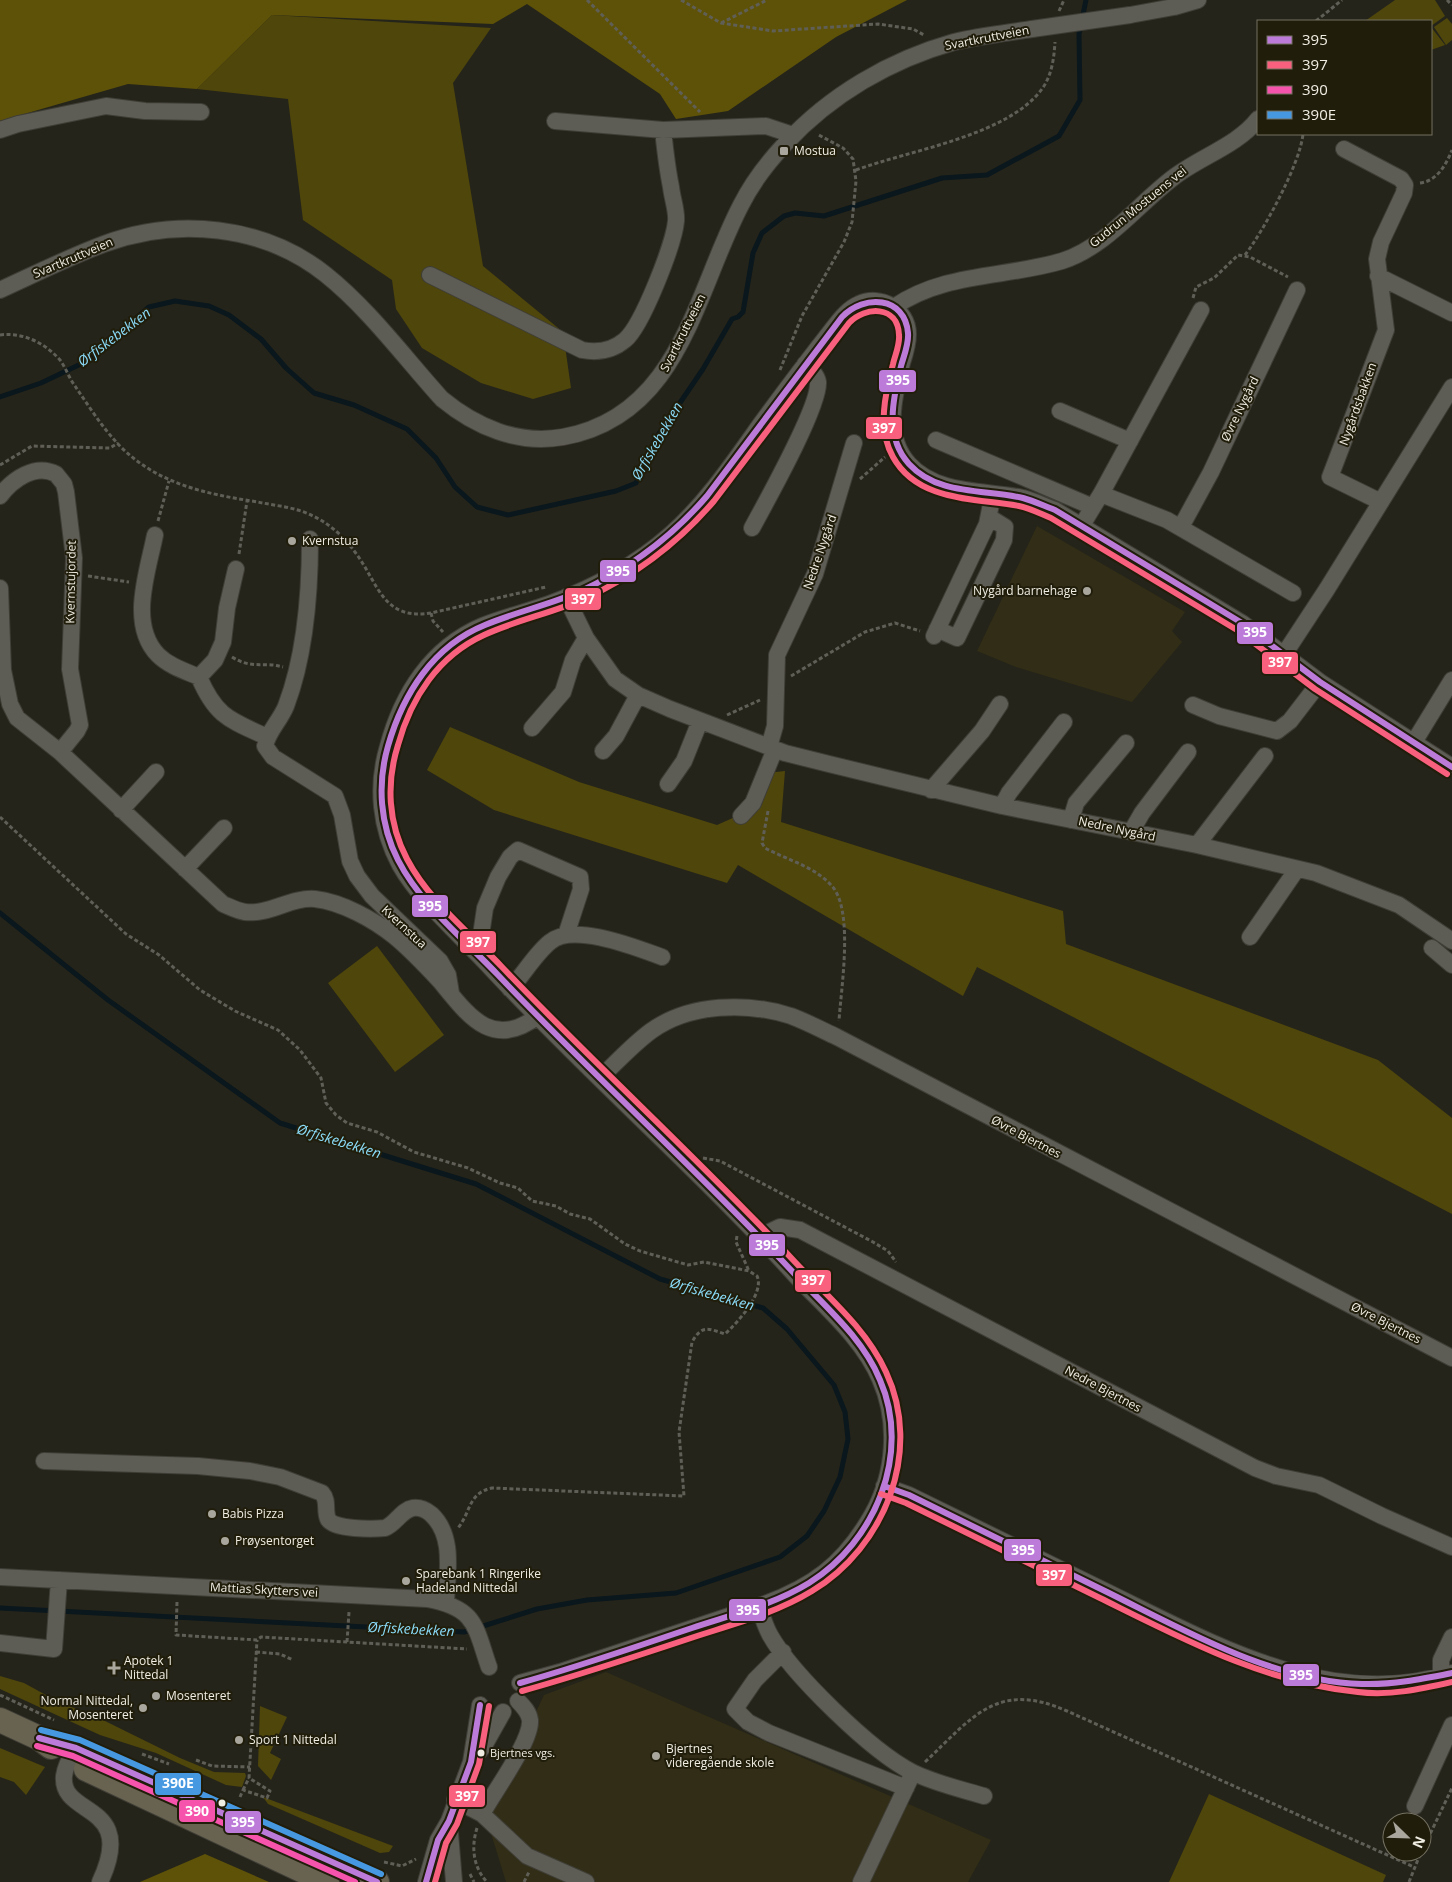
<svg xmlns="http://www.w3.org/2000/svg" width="1452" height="1882" viewBox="0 0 1452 1882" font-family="'Open Sans',sans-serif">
  <rect width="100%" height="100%" fill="#25241a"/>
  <path fill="#312d16" d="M1037,526L1185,612L1172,631L1182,642L1132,702L1016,667L977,651Z
    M606,1672L991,1840L968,1882H506L486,1817L544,1695Z"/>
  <path fill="#4f460b" d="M1395,0H1435L1445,16L1431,26V21H1365Z
    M272,15L491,28L453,83L483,266L563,332L571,388L533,399L481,383L422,348L396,309L392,280L303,220L288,99L197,89Z
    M1447,18L1452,24V40L1446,45L1434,27Z
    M1431,27L1445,45L1431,50Z
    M450,727L579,782L717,825L753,809L767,773L785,771L781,822L1063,911L1066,944L1378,1060L1452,1118V1214L977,967L963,996L738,865L727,883L494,810L427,770Z
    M377,946L444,1035L395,1072L328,983Z
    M0,1676L24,1683L55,1700L105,1721L180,1758L214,1772L245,1773L246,1776L242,1787L226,1785L156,1753L100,1735L0,1689Z
    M260,1706L287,1717L270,1753L281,1759L271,1780L258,1766Z
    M0,1748L45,1767L26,1795L14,1782L0,1777Z
    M1209,1794L1386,1875L1383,1882H1169Z
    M263,1797L393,1846L389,1852L380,1853L282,1810L268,1804Z"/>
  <path fill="#5e5208" d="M0,0H907L836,37L728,111L676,119L660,94L527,4L493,24L272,15L197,89L128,84L0,121Z
    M205,1854L269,1882H140Z"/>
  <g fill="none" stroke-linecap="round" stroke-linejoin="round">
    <path stroke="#0a171c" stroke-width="5" d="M0,397L41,383L87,361L149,307L175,301L209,306L229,315L261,339L286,368L314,393L354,405L407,429L436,458L455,487L477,507L508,515L616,491L636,483L656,438L703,369L732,319L738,317L743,312L753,253L762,233L784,216L795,213L824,216L942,178L987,175L1059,136L1080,100L1079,34L1086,0
      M0,913L108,1000L280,1123L476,1184L660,1279L763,1308L787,1329L834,1385L845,1412L848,1439L840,1477L824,1511L807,1536L780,1557L676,1593L587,1600L537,1609L464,1632L0,1608"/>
    <g stroke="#3f3e36" stroke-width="18">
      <path id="minor" d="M1130,15L1174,7L1198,0
        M555,121L663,130L766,126L793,135
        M0,130L18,124L106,106L145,111L201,112
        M1344,149L1401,179L1405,185L1404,193L1381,242L1377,259L1386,330L1330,477L1381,502
        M430,275L582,350C597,353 612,351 625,340C642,326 674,244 676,221C677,210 672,198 671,187C667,168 665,149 663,130
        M1378,276L1452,313
        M0,290C35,274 69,257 104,244C177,217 263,225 325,274C369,309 404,357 442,399C476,427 518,445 563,437C680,416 695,293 741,205C752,183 768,162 785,144C830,95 890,60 954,42C979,36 1006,33 1032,29
        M894,307C945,272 1005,278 1062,261C1106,247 1138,204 1174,177C1200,157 1238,145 1258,119
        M1060,411L1130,441
        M936,440L1093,507
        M1101,494L1167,520L1293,593
        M0,496C12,480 35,463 56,474L64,484L66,492L74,558L70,669L80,725L77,731L60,752
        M1082,525L1101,494L1201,310
        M1181,527L1211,472L1297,290
        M752,528C766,502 820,406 818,382C817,375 810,369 805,364
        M155,535C148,571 128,624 158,655C169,666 185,671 199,677C216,717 230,720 267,737
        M310,539C310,592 305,656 286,706C280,721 268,731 265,746L273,757L335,796L342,815L350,861L357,876L372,896L440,961L448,975L451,993
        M0,588L3,670L10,704L17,718L60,752L223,904C230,907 238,911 245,912C269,915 291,897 315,899C342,902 374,920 394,936C410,949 426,966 440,981C468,1015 492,1051 538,1016
        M566,597L586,638L615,679L638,695L670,709L785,753L829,764L1002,806L1197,845L1316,873L1399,905L1452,941
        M937,629L957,638L1004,540L1005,527L989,517
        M934,636L987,524L993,494
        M1285,653L1327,589L1452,387
        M199,677L215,660L223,642L227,608L236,569
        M1193,705L1219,716L1277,731L1290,721L1320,682
        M532,728L563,692L573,660L586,638
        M1414,742L1452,680
        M769,747L775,726L777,655L815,574L854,443
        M603,751L616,736L638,695
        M668,784L684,761L700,721
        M931,790L982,731L1000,704
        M1002,806L1009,793L1064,722
        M121,810L156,772
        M741,816L753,803L775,749
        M1071,820L1076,803L1126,743
        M1131,832L1142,813L1188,752
        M1197,845L1265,756
        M185,869L224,828
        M1250,937L1297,869
        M471,947L481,935L485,908L498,877L510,857L518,850L580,877L581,889L566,935
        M1432,948L1452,965
        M510,989C524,974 535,954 550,942C573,922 637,948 662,957
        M600,1078C617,1062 632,1045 651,1031C690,1003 747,1002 791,1016C807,1022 822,1030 837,1037L1452,1358
        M759,1237L780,1227L800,1230L1255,1468L1276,1476L1319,1485L1382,1516L1452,1547
        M44,1461L198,1466L250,1471L280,1477L322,1493C329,1501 324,1510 328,1519C333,1530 374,1529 385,1528C396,1524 401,1510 413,1508C420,1507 426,1510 431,1514C455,1536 447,1573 446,1603
        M884,1486L909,1495C974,1527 1040,1559 1105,1591C1212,1643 1329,1712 1452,1673
        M0,1577L427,1599C477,1608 475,1627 489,1667
        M759,1606C762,1616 765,1626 770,1635C792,1674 871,1751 912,1772C934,1783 960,1789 984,1796
        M0,1643L54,1649L59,1580
        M783,1652L755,1680L735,1709L748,1722L769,1733L906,1788
        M1441,1677V1660L1452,1637
        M520,1683L560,1672L759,1606C812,1588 844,1564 872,1515C895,1474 899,1422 880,1379C863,1339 826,1308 797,1277C698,1168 587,1072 487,964C460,935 419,899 400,865C380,828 376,786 388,746C402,694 431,648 482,626C504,617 527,612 549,604C593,588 636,565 671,534C706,503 733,463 760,425C784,392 809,359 834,327C841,318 849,308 859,304C880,294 908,309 908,334C908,344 905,354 902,363C894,396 883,436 909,464C937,495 985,490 1023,498C1034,501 1044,506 1055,510L1242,623L1320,682L1452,767
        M76,1748C71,1756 65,1767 64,1776C60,1818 138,1801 100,1882
        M474,1758L485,1744L503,1712
        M455,1800L482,1814L527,1856L586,1882
        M1415,1806L1452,1725
        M482,1814C493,1793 532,1741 530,1720C529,1712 523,1706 518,1701
        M449,1821L454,1882
        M426,1882L438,1840L449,1821L471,1762L480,1705
        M861,1882L910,1779"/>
    </g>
    <g stroke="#3f3e36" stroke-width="26">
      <path id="highway" d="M0,1720L39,1738L51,1747
        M39,1738L76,1748L377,1882
        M86,1769L327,1882"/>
    </g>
    <path stroke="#605f57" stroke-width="3" stroke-dasharray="4 2.5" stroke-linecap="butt" d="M587,0L700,112
      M681,0L721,23L773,31L878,24L913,29L924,35
      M1447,0L1452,5
      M1059,11L1064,0
      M1316,21L1342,0
      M721,23L767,0
      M856,170C910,150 1007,136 1042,89C1052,75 1054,58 1055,42
      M1420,183C1437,181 1446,165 1452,150
      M1245,255C1264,230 1300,164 1303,134
      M1193,298L1196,287L1214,278L1238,255L1250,257L1288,277
      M0,335C23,332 45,343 60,360C66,368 69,378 75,386C88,405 102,427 118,444C156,484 206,494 258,502C276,506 296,507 313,516C330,524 344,537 355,552C378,582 382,621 431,613L546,587
      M780,370L802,316L844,242L852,222L856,181L853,159L843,148L817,134
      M0,465L32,446L110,448L118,443
      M860,479L885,457
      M158,521L169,481
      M239,554L247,501
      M88,576L129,582
      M431,613L433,621L443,632
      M232,657C253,670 262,661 283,667
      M791,676L865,632L895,623L920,631
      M727,715L760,700
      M768,811L762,843L765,848C787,860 814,866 832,886C854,911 841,988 839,1021
      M0,817L126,934L159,955L200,990L235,1011L278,1030L300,1050L321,1078L326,1103L336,1115L347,1123L377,1132L414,1152L468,1168L500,1183L518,1188L532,1201L556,1206L570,1214L590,1219L625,1244L640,1251L688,1265L704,1262L749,1271L757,1276C765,1293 737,1323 725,1334C707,1328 702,1325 692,1342L679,1432L684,1496L492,1488C468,1493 471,1512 458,1528
      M703,1158L720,1161L873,1242L888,1251L896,1262
      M737,1236L736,1242L749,1271
      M177,1602L176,1635L257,1640L261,1637L467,1649
      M347,1642L349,1612
      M256,1652L280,1654L293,1660
      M0,1695L54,1720
      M142,1754L169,1764
      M196,1760L212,1766L250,1767
      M925,1762C973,1717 997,1680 1067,1711L1414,1867
      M243,1790L249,1778
      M240,1797L243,1790L267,1798L270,1791L249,1778L257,1640
      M477,1828C471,1847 473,1867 487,1882
      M1422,1851L1452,1788
      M384,1862L402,1866L416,1859
      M470,1874L474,1882
      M524,1882L529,1872
      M1409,1882L1421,1852"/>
    <use href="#minor" stroke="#5d5c55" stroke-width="16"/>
    <use href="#highway" stroke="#686251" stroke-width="24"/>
    <g stroke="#3f3e36" stroke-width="18" stroke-linecap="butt">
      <path id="minor-bridge" d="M1032,29L1130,15"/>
    </g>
    <use href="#minor-bridge" stroke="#5d5c55" stroke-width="16"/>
    <g stroke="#211d0b" stroke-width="10">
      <path id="bus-1" d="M884,1486L909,1495C975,1527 1041,1559 1107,1592C1186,1631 1272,1681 1362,1684C1393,1685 1422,1679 1452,1673
        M520,1683C578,1667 635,1647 692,1628C731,1615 773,1605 809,1583C875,1542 912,1454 880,1380C862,1336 822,1304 790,1269C695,1168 593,1075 498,975C464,939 421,905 398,860C380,825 377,784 388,746C403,694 433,646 485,625C516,612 548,605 579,592C629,569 671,538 707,496L842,317C864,294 905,296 908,333C909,344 904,355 901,366C893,398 884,437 909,464C938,496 985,489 1023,498C1034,501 1044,506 1055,510L1242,623L1320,682L1452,767
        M39,1738L76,1748L377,1882
        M426,1882L438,1840L449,1821L471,1762L480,1705"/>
    </g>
    <g stroke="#211d0b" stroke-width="10">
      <path id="bus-2" d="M881,1494L906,1503C970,1535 1035,1566 1100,1598C1183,1639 1265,1683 1358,1692C1390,1696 1421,1689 1452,1682
        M522,1691C580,1675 637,1656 694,1637C734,1624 776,1613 812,1591C885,1547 923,1451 886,1372C866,1328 827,1296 795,1262C700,1160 597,1067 502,967C470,933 429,901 407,859C388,823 386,783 398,745C411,698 438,656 484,635C516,620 553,613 586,598C636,575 678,543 714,501L849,323C865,306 898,305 899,335C900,345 895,355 893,364C885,394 877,429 893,457C918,502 975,498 1019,506C1030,508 1041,514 1051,518L1237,630L1315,689L1447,774
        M435,1882L446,1843L457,1824L479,1764L489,1706"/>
    </g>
    <g stroke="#211d0b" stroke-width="10">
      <path id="bus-3" d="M37,1746L73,1756L355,1882"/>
    </g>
    <g stroke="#211d0b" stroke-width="10">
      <path id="bus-4" d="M41,1730L80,1740L381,1874"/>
    </g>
    <use href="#bus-1" stroke="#bd7bd9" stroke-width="6"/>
    <use href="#bus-2" stroke="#f8607d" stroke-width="6"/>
    <use href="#bus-3" stroke="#f653ac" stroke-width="6"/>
    <use href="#bus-4" stroke="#4699e1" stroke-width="6"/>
  </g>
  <g fill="#a9a79d" stroke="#211d0b" stroke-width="2">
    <rect x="779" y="146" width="10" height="10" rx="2.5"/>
    <circle cx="292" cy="541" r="5"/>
    <circle cx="1087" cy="591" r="5"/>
    <circle cx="212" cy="1514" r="5"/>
    <circle cx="225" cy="1541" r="5"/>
    <circle cx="406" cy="1581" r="5"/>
    <path d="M111.5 1660.5h5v5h5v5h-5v5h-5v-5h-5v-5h5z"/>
    <circle cx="156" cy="1696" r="5"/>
    <circle cx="143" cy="1708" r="5"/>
    <circle cx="239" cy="1740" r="5"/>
    <circle cx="656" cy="1756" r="5"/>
  </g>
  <g fill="#f0eee3" stroke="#211d0b" stroke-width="2">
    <circle cx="481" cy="1753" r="4.5"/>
    <circle cx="222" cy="1803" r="4.5"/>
  </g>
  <g text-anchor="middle" stroke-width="4" stroke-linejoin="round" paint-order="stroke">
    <g font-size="11" fill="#f0eee3" stroke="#211d0b" text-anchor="start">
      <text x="490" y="1757">Bjertnes vgs.</text>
    </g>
    <g font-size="12" fill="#f0eee3" stroke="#211d0b">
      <text transform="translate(987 38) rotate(-11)" y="4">Svartkruttveien</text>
      <text transform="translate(1138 207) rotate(-39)" y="4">Gudrun Mostuens vei</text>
      <text transform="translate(73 258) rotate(-23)" y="4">Svartkruttveien</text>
      <text transform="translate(683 333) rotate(-63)" y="4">Svartkruttveien</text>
      <text transform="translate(1358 404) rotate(-70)" y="4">Nygårdsbakken</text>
      <text transform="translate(1240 409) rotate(-64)" y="4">Øvre Nygård</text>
      <text transform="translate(820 552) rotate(-71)" y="4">Nedre Nygård</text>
      <text transform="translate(71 582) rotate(-89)" y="4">Kvernstujordet</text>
      <text transform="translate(1117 829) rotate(12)" y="4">Nedre Nygård</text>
      <text transform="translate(404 927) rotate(43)" y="4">Kvernstua</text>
      <text transform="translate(1026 1137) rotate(28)" y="4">Øvre Bjertnes</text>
      <text transform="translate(1386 1323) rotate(27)" y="4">Øvre Bjertnes</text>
      <text transform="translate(1103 1389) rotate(28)" y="4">Nedre Bjertnes</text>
      <text transform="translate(264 1590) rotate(3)" y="4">Mattias Skytters vei</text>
    </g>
    <g font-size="12" fill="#f0eee3" stroke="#211d0b" text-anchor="start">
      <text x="794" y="155">Mostua</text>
      <text x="302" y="545">Kvernstua</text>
      <text x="1077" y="595" text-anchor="end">Nygård barnehage</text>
      <text x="222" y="1518">Babis Pizza</text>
      <text x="235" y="1545">Prøysentorget</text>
      <text x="416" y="1578">Sparebank 1 Ringerike<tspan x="416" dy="14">Hadeland Nittedal</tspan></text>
      <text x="124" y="1665">Apotek 1<tspan x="124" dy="14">Nittedal</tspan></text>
      <text x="166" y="1700">Mosenteret</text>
      <text x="133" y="1705" text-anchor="end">Normal Nittedal,<tspan x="133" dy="14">Mosenteret</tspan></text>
      <text x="249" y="1744">Sport 1 Nittedal</text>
      <text x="666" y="1753">Bjertnes<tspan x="666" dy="14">videregående skole</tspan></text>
    </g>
    <g font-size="14" font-style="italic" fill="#8adbf8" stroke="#211d0b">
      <text transform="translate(114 337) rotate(-37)" y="5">Ørfiskebekken</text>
      <text transform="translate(657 441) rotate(-60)" y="5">Ørfiskebekken</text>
      <text transform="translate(339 1141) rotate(17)" y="5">Ørfiskebekken</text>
      <text transform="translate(712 1294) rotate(16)" y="5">Ørfiskebekken</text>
      <text transform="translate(411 1629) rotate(3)" y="5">Ørfiskebekken</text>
    </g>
  </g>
  <g stroke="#211d0b" stroke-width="2">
    <rect x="878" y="369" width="39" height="24" rx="5" fill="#bd7bd9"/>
    <rect x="865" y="416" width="38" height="24" rx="5" fill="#f8607d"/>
    <rect x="599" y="559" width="38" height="24" rx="5" fill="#bd7bd9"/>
    <rect x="564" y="587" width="38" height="24" rx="5" fill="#f8607d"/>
    <rect x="1236" y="621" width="38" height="24" rx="5" fill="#bd7bd9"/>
    <rect x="1261" y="651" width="38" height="24" rx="5" fill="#f8607d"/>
    <rect x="411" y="894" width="38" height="24" rx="5" fill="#bd7bd9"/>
    <rect x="459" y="930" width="38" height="24" rx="5" fill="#f8607d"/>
    <rect x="748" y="1233" width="38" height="24" rx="5" fill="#bd7bd9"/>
    <rect x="794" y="1269" width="38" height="24" rx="5" fill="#f8607d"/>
    <rect x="1003" y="1538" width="39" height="24" rx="5" fill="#bd7bd9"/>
    <rect x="1035" y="1563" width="38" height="24" rx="5" fill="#f8607d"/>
    <rect x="728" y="1598" width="39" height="24" rx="5" fill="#bd7bd9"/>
    <rect x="1282" y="1663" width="38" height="24" rx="5" fill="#bd7bd9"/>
    <rect x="154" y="1772" width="48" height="24" rx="5" fill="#4699e1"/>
    <rect x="448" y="1784" width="38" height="24" rx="5" fill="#f8607d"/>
    <rect x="178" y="1799" width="38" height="24" rx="5" fill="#f653ac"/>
    <rect x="224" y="1810" width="38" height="24" rx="5" fill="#bd7bd9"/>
  </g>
  <g font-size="14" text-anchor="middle" font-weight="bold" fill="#fff">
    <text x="898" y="385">395</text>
    <text x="884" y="433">397</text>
    <text x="618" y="576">395</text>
    <text x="583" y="604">397</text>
    <text x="1255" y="637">395</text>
    <text x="1280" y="667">397</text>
    <text x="430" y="911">395</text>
    <text x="478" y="947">397</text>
    <text x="767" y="1250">395</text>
    <text x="813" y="1285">397</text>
    <text x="1023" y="1555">395</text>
    <text x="1054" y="1580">397</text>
    <text x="748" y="1615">395</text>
    <text x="1301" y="1680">395</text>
    <text x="178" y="1788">390E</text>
    <text x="467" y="1801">397</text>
    <text x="197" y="1816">390</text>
    <text x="243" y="1827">395</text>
  </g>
  <rect x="1257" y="20" width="175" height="115" fill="#211d0b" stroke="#747161"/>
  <rect x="1267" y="36" width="25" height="8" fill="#bd7bd9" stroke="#747161"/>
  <text x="1302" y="45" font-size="15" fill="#f0eee3">395</text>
  <rect x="1267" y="61" width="25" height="8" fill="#f8607d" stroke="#747161"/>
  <text x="1302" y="70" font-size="15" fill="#f0eee3">397</text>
  <rect x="1267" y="86" width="25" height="8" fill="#f653ac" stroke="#747161"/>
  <text x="1302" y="95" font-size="15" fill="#f0eee3">390</text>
  <rect x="1267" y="111" width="25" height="8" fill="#4699e1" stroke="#747161"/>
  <text x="1302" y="120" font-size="15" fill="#f0eee3">390E</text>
  <g transform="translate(1407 1837) rotate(113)"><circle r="24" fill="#211d0b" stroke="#747161"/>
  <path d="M0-4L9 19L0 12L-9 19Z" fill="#a9a79d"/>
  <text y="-8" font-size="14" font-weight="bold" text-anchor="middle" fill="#f0eee3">N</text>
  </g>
</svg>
